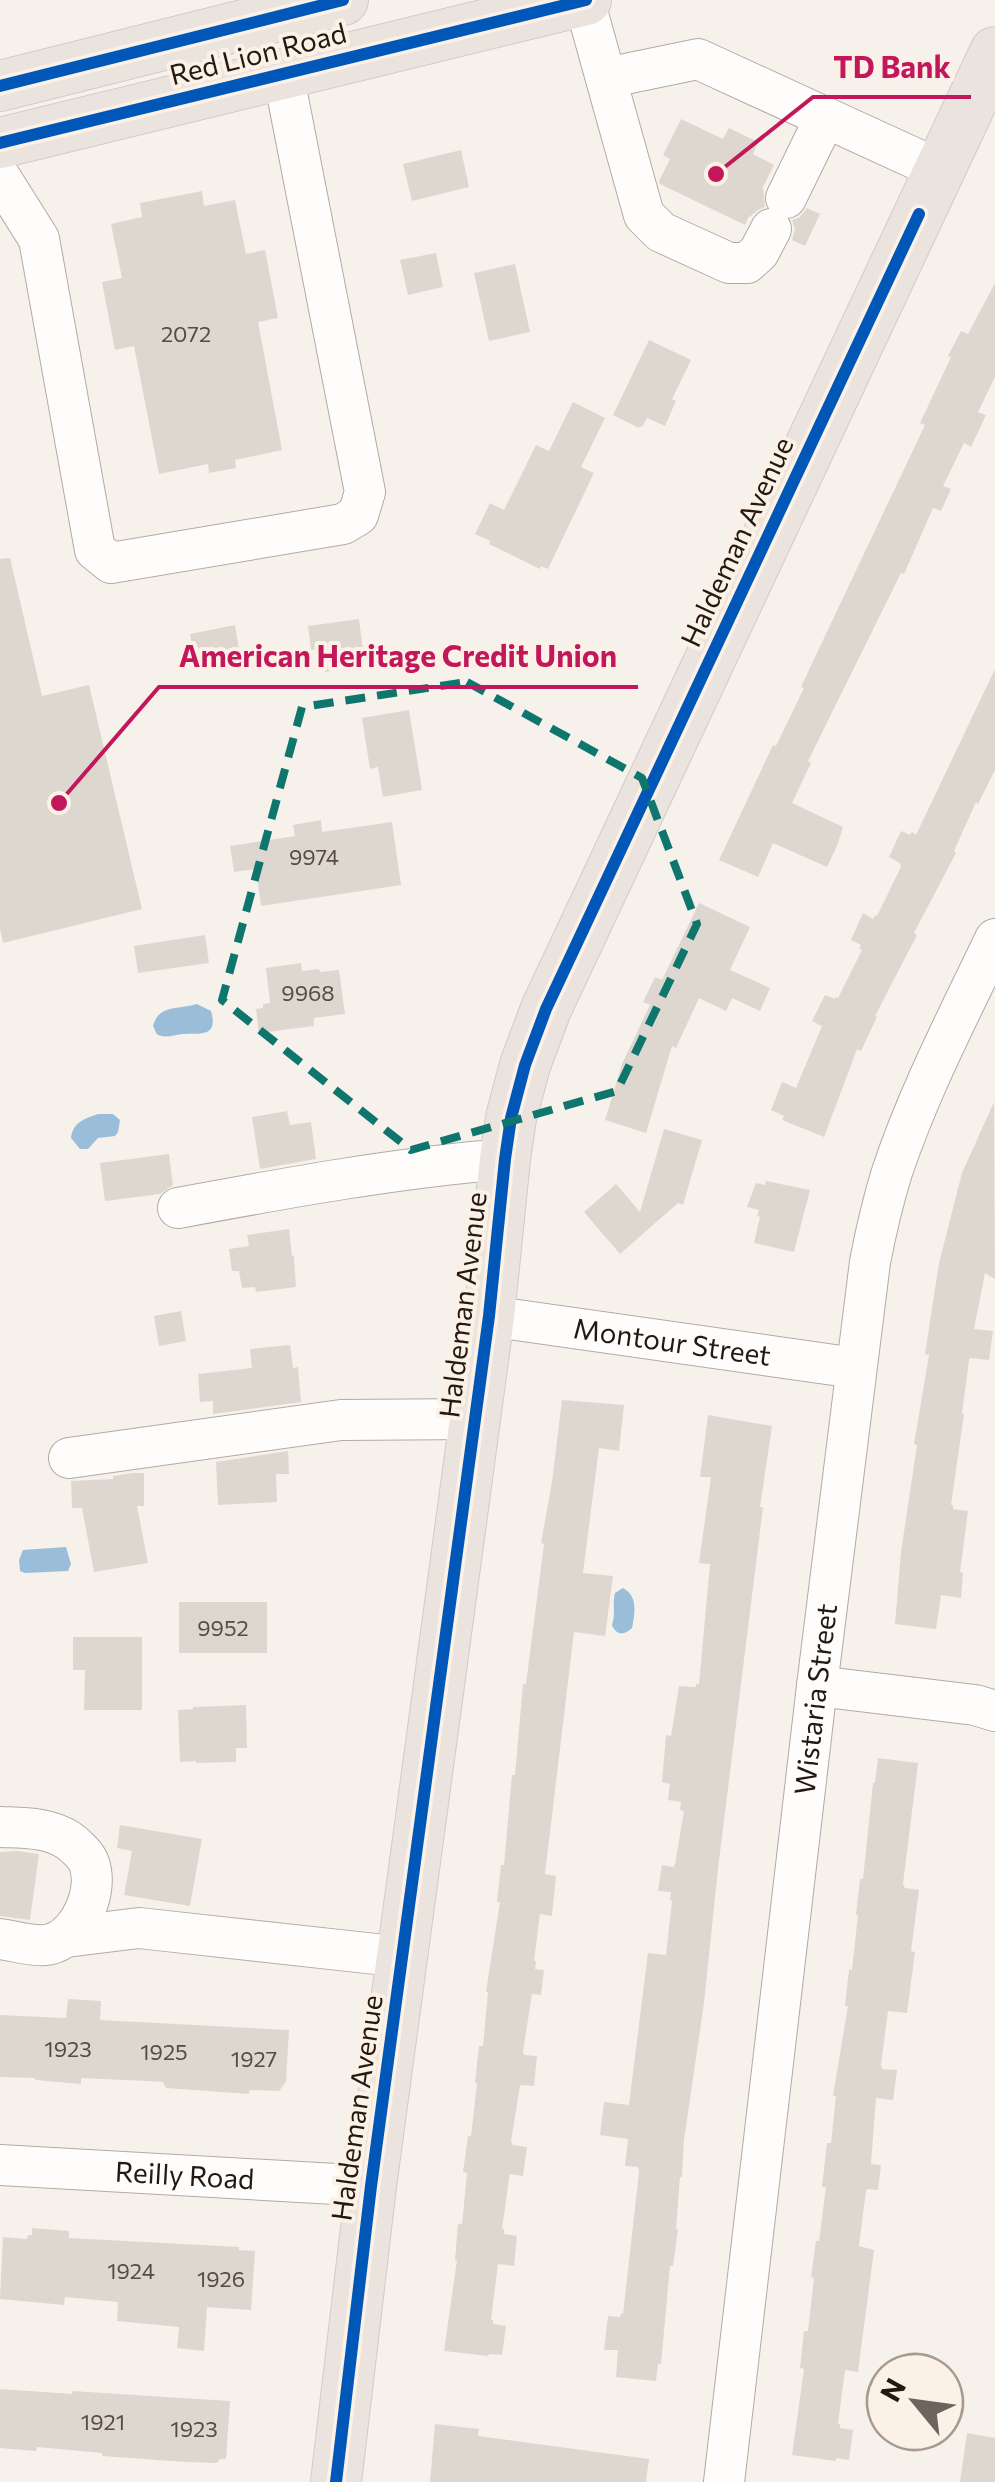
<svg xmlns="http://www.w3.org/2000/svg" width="995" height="2482" viewBox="0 0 995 2482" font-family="Commissioner,sans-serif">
  <rect width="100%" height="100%" fill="#f7f1ec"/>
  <path fill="#9abdda" d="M197,1004L211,1011C219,1038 199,1033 182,1034C174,1035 164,1039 157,1034C155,1032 155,1029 153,1026C159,1004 178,1010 197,1004Z
    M98,1114H113L120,1120L118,1132L115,1136L98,1138L88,1149H80L71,1138C73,1122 84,1119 98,1114Z
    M66,1547L71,1564L68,1571L25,1573L20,1571L19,1560L23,1550Z
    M623,1588C638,1596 635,1613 632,1628C624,1636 616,1635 612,1625C616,1613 612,1604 615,1593Z"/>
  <path fill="#ded7d0" d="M681,119L723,139L729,128L758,142L753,154L774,165L763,187L765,207L758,210L748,218L745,225L660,184L659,181L670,159L663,155Z
    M461,150L469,187L412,201L403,164Z
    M202,191L204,206L235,200L246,254L265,250L278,318L258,322L282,450L235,460L236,468L209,473L208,464L159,474L134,346L115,350L102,282L122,278L111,224L142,217L140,203Z
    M807,208L820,214L805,246L792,240L795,229L792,220L800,217Z
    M436,253L443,287L408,295L400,260Z
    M515,264L530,332L489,341L474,273Z
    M995,283V377L978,412L986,415L971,447L964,443L943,486L951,489L941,511L933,508L904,574L901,573L808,761L811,763L792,803L843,827L837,846L827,867L773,843L758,877L719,860L773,745L776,746L804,688L801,687L824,638L925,425L920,423L951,357L948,356L961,331L968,334Z
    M649,340L691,360L672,399L676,401L665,426L647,418L642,427L640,426L639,428L613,415Z
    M573,402L605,418L581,467L594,473L548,569L541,566L540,569L489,544L490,541L475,534L490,503L504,510L536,445L549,451Z
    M10,558L42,696L89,685L142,909L3,943L0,929V559Z
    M359,619L365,666L325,672L322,649L311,650L308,626Z
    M235,625L240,656L196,665L190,634Z
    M995,669V770L978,804L976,802L954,851L956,853L914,933L917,935L875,1016L877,1017L861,1051L857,1049L824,1137L782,1120L784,1116L771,1110L782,1082L796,1088L822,1026L812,1021L825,995L835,999L836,997L838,998L862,950L859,948L861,945L851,940L863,913L873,919L875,915L877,916L901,867L900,863L889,857L901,831L910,835L912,832L916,835Z
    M409,710L422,790L383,797L378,767L370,769L362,718Z
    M321,820L322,832L392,822L401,885L261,906L256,869L234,872L230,846L295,836L293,825Z
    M699,903L750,927L730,970L770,988L760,1011L732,998L726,1011L699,998L676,1048L672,1046L646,1133L605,1120L622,1064L650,1005L643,1002L655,977L662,980Z
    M205,935L209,963L138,973L134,946Z
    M301,963L302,971L319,969L320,972L339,970L345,1014L314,1018V1026L259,1033L256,1009L263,1008V1004L270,1003L266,968Z
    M994,1102L995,1279L985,1273L974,1329L993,1331L989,1360L970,1358L969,1360L962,1414H964L951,1505H953V1509L968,1511L960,1572L963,1573L961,1598L941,1595L936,1629L895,1624L901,1552L917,1445L914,1444L929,1355L925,1354L939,1263L962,1173Z
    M287,1111L290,1125L311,1122L316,1159L260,1169L252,1117Z
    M664,1129L702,1140L683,1205L678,1203L620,1254L584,1212L616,1184L640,1212Z
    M169,1154L173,1185L160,1194L105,1201L100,1163Z
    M766,1181L810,1190L794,1252L754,1243L760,1217L757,1216L759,1210L747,1207L756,1183L765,1185Z
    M289,1229L292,1256H294L296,1287L256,1292L255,1287L242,1288L239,1271H232L229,1249L249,1246L247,1235Z
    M181,1311L186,1341L159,1346L154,1316Z
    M290,1345L293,1368L298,1367L301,1402L213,1414V1401L200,1402L198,1374L252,1368L250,1349Z
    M562,1400L624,1405L619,1451L599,1448L583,1573L613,1576L605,1636L574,1632L545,1874L556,1876L552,1916L540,1914L534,1961H536L535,1969L544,1970L541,1995L532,1994L523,2052L524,2055L537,2056L534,2086L520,2085L511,2142L513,2145L527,2147L523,2176L510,2174L509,2179L502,2229H504V2234L517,2236L514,2266L498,2264L491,2320H493V2324L506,2326L502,2355L489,2354L488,2356L444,2351L457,2260H455L458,2224H462L467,2173L463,2172L468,2136H471L477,2083H475L479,2046H483L488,1992H486L500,1902H497L501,1865H504L512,1775H515L523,1684H526L532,1637L544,1544L541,1543L552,1482Z
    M708,1415L772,1426L760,1507H763L718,1869L704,2003L684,2140L682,2177H680L676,2229H678L673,2266H670L661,2364H658L656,2381L616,2377L618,2350H604L608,2316L620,2317L621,2313L623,2314L639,2172L638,2167L625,2166L628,2139L600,2135L604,2102L629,2105L648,1953L666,1955L672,1901L670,1900L671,1892L658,1891L662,1865L673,1867L675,1864L684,1811L680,1810L681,1802L668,1800L670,1784L662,1782L666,1735L671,1736L679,1686L696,1687V1684H699L710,1564L699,1563L711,1477H700Z
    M288,1451L289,1474H276L277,1502L218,1505L216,1462Z
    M133,1473H144V1506H137L148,1563L94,1572L82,1508H72L71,1481L113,1479V1476Z
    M179,1602H267V1653H179Z
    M73,1637H142V1710H84L85,1670H73Z
    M246,1705L247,1748H236V1762L196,1763V1761L180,1762L178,1710L193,1709V1707Z
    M878,1758L918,1763L903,1884L905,1888L919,1890L911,1951L915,1952L907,2013L888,2011L881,2065L882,2069L897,2070L893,2100L876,2098L871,2164L881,2165L878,2190L867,2189L866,2191L859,2246L874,2250L858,2372L845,2370L838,2424H840V2428L853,2430L849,2460L836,2458V2461L792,2455L804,2369L800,2368L804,2331H808L814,2278L811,2277L816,2241H819L826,2187H822L827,2143H831L836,2096H833L848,2006H845L849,1969L852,1970L858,1915H856L860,1879H863L873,1783H875Z
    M120,1825L202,1839L190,1906L124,1895L132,1851L117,1848Z
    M17,1851L39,1854L30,1920L0,1916V1852Z
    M68,1999L101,2001L100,2020L289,2030L286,2082L279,2091L252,2090L249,2091V2094L166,2088L163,2082L147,2081L81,2078V2084L35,2080V2078L0,2077V2015L66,2018Z
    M32,2228L69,2231V2238L239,2247V2250L255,2251L251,2310L207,2307L204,2351L177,2348L179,2327L117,2321L118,2302L65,2297L64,2305L0,2299L3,2237L27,2239L28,2235H32Z
    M0,2389L72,2394V2391L230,2401L226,2459H220L217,2463L186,2462L102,2456V2453L37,2447L36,2451L0,2448Z
    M435,2424L479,2429L478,2436L649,2459L646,2482H430Z
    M967,2433L995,2438V2482H960Z"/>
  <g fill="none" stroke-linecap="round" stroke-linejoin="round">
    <g stroke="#b2aba4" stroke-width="42">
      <g id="minor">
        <path d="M584,0L644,215L661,232L729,263H747L759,252L771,229"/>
        <path d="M606,78L698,59L940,170"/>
        <path d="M0,177L39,239L95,550L111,563L343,524L358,515L365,492L283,73"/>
        <path d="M786,198L825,118"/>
        <path d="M178,1208C286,1188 395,1168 505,1159"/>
        <path id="s1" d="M489,1316L855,1368"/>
        <path d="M69,1458L341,1420L475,1419"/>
        <path d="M817,1686L975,1705L995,1711"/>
        <path d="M0,1827C24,1828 47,1827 68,1840C75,1845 86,1855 89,1863C99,1890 81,1933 54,1943C40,1949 16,1941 0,1939"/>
        <path d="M66,1937L139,1928L403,1957"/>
        <path id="s2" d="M0,2165L371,2186"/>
        <path id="s3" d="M724,2482L817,1686L870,1262C876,1231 883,1201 892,1172C919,1091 959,1015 995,939"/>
      </g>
    </g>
    <g stroke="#d0ccc8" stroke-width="52">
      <path id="major" d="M0,86L343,0
        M0,143L586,0
        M336,2482L371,2186L489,1316L505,1159L511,1118L525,1065L546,1009L995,52"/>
    </g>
    <use href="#minor" stroke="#fefdfc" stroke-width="40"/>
    <use href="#major" stroke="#ebe3dd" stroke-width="50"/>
    <g stroke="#fcf1e7" stroke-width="19">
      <path id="cycleway" d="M0,86L343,0
        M0,143L586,0
        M336,2482L371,2186L489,1316L505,1159L511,1118L525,1065L546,1009L919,214"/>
    </g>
    <use href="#cycleway" stroke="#0057b8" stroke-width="12"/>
  </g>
  <path fill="none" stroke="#0f766e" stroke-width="8" stroke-dasharray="20 12" stroke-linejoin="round" d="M467,682L642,778L697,924L617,1091L411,1150L222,1000L302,707Z"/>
  <g text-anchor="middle" stroke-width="8" stroke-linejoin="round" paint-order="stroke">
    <g font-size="22" fill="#554c43">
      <text x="186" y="342">2072</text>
      <text x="314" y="865">9974</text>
      <text x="308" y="1001">9968</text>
      <text x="223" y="1636">9952</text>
      <text x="68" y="2057">1923</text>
      <text x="164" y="2060">1925</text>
      <text x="254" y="2067">1927</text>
      <text x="131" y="2279">1924</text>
      <text x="221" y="2287">1926</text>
      <text x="103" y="2430">1921</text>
      <text x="194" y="2437">1923</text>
    </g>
    <g font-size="28" fill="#231910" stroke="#fcf1e7">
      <text transform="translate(258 54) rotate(-14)" y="10">Red Lion Road</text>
      <text transform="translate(737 542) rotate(-65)" y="10">Haldeman Avenue</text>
      <text transform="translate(463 1305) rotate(-83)" y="10">Haldeman Avenue</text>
      <text dy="10" stroke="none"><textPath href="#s1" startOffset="185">Montour Street</textPath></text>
      <text dy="10" stroke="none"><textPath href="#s3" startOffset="788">Wistaria Street</textPath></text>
      <text transform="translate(357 2108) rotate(-82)" y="10">Haldeman Avenue</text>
      <text dy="10" stroke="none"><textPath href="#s2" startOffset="185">Reilly Road</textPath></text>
    </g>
  </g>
  <path fill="none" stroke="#c2185b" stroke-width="4" d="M716 174L813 97H971M59 803L159 687H638"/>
  <g fill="#c2185b" stroke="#fcf1e7" stroke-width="4">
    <circle cx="716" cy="174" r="10"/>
    <circle cx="59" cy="803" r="10"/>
  </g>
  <g font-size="30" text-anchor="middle" font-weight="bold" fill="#c2185b" stroke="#fcf1e7" stroke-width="8" stroke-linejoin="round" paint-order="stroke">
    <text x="892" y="78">TD Bank</text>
    <text x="398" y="667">American Heritage Credit Union</text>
  </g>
  <g transform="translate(915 2402) rotate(299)"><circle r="48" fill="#fcf1e7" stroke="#a59b91" stroke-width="2.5"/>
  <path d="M0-8L18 38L0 25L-18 38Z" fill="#6d655d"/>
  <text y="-15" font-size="28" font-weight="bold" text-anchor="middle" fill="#231910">N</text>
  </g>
</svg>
